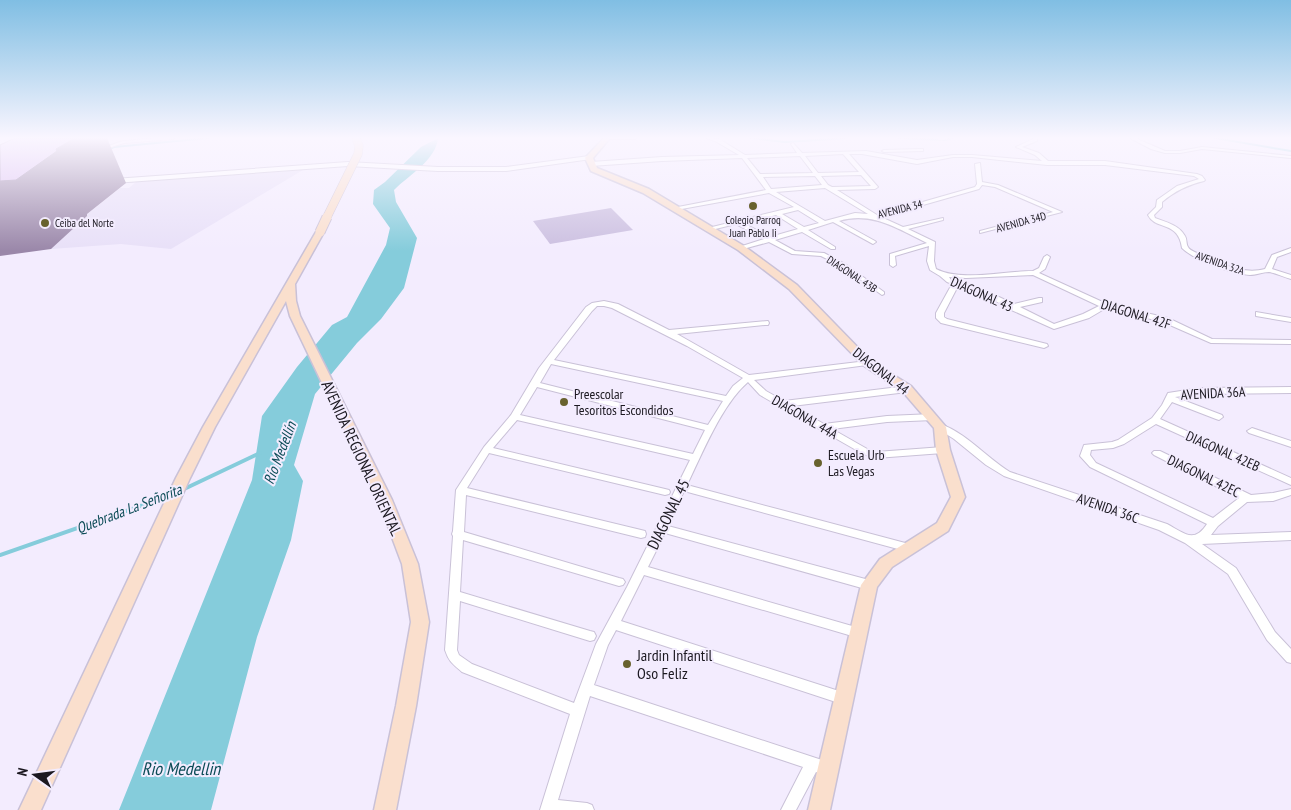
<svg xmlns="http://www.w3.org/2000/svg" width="1291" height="810" viewBox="0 0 1291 810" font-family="'PT Sans Narrow',sans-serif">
  <rect width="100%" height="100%" fill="#f3ecfe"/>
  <path fill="#e8e0f8" d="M303,170L171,249L121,244L51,249L87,216L86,215L120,188H129L136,182Z"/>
  <path fill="#cbbfe0" d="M611,208L633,230L550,244L533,221Z"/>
  <path fill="#85ccdb" d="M438,138C436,160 409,175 394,190L396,202L417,238L404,288L381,319L357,343L315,394L294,465L303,481L291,540L257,637L211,810H119L252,480L262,416L297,367L332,325L347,317L386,245L390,228L373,204L374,190L385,182L421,147Z"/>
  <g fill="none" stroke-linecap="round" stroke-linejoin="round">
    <path stroke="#85ccdb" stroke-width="2" d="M751,138L785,142L847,138
      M899,138L945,140L952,138
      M1215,138L1291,151
      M109,150L114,147L208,138"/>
    <path stroke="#85ccdb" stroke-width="4" d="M182,490L260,453
      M0,555L169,496"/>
    <g stroke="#c9c1d7" stroke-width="2">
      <path id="street" d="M159,138H175L173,139L124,143L99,151L97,150L123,141Z
        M604,138H637L635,139H606Z
        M706,138L719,139L745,155L797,153L791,144L793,143L802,153L866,151L917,160L953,155H972L1042,161L1035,155L1016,147L1033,139V138H1037V141L1022,147L1039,153L1048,161H1105L1197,174L1202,176L1205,180L1204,181C1187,185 1175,191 1162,202V207L1154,215L1155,218C1166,222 1179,225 1185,236C1187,239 1186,244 1188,247C1190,251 1198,253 1201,255C1222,264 1243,275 1265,269L1272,255L1291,248V252L1277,257L1272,269L1291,275V279C1284,277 1276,273 1269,272C1263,272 1256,275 1250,275C1232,274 1194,260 1182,248C1178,220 1156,231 1148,215L1156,207L1157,200L1177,186L1199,179L1194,176L1105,165H1047L972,157H953L917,164L862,154H849L878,187L875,189L837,190L877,215L975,187L977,184L975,164L980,163L982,182L998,185L1062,212L980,233V231L1053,212L995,187L982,185L979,189L881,217L903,227L943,218V220L908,229L935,242L934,261L936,269C962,282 1004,271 1033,271L1039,268L1044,257L1047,255L1050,257L1045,269L1039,273L1107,304L1168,318L1212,339L1291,340V344L1211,343L1163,322L1106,308L1089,318L1054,329L1009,309L982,293L958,286L944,313V317L947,319L1047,344L1048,346L1044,348L941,323L936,318V313L952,284L947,282L940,276L930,270L927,261L929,246L895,256L896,265L893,267L890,265V254L927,243C898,229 872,211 839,221L875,241L876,242L873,244L833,222L808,230L835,247V249H831L802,232L775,240L795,251L824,253L845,264L884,292V294L882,295L841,266L821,256L792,254L769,242L743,249H739V247L764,239L736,224L707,231L704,229L794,207L769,193L676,210L675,209L678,207L766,190L742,158L662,161L591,166L588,164L591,162L662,157L739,155L715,141ZM843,154L859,172L818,173L805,156ZM800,156L813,173L760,174L747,158ZM861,175L871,186L832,187L828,185L821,176ZM815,176L822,185L771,189L763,177ZM825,188L868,214L855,213L825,221L776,192ZM798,210L819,223L804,227L782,214ZM776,215L798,229L770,237L743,223ZM1033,275L1099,306L1083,314L1054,324L1020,307L1042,302V298H1039L1014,304L986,291L951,280L949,277L966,278Z
        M936,138H949C946,140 938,140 936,138Z
        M1130,138H1135L1165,151H1180L1202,147L1291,156V158L1202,149L1180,153H1165L1151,149Z
        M921,149H923V151L884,152L882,151L884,150Z
        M589,156L592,158L591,159L506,171H438L348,166L114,183L111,181L114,179L348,162L438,167H506Z
        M604,301L618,304L669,330L768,321L769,323L768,325H765L677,334L749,375L867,361L871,363L867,365L754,380L766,391L784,401L907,386L911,389L907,392L792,406L824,424L887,416L933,414L937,417L933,420L887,422L832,429L869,450L876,452L943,447L948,450L943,453L876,458L863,454L760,395L748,382C722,404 702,454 687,485L909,544L913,545L914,548L913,551L909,552L684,491L668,526L869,580L873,582L875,585L873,588L869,590L665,533L648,567L859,628L863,629L865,633L863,637L859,638L644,575L621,621L845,693L850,695L852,699L850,703L845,705L616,630L608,645L594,685L834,764L836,769L834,774L829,776L816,772L796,810H781L803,767L590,696L558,800L587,803L592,805L594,810H540L570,714L462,672C453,664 449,662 445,650L453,536L452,534L453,531L456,490L484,447L511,415L539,368L586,307L592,303ZM597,306H604L612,308L687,346L743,378L733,386L726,396L554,360L592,311ZM551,364L723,401L708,425L540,383ZM537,387L705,430L693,454L520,415ZM517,420L690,460L627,587L596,644L574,703L472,664L459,655L457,650L460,601L590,641L594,640L596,636L594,632L590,631L460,592L463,540L619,586L623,585L625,582L623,579L619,578L464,532L466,495L641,538L645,537L646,534L645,531L641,530L467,488L489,453L665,495L669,494L670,492L669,490L665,489L493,448Z
        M1256,312L1291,318V322L1256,316Z
        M1291,387V393L1200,394L1175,397L1222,415L1223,417L1219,420L1216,419L1172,402L1160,419L1291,478V485L1156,424L1124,444L1113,448L1091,450L1090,455L1096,463L1213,518L1239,498L1154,455L1152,453L1154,451H1160L1251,495L1273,493L1291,489V495L1273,501L1247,502L1218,526L1211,535L1291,532V540L1202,544L1236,568L1275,632L1291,649V663L1287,662L1267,640L1228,574L1185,543L1159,530L1004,476L986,465L954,439L935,427L940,424C965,432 987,458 1010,472L1167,524C1184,533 1194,544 1207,524L1090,467L1080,456L1084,445L1112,442L1118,440L1152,418L1162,405L1168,393L1200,388Z
        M1252,428L1291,441V447L1249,433L1247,431Z"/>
    </g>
    <g stroke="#c9c1d7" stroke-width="3">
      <path id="secondary" d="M604,138H610L593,158L597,168L649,189L744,246L797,285L871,361L911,386L946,427L950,450L965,497L948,531L892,567L877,587L830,810H808L861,585L880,559L937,523L951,497L936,450L934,428L903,392L863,365L789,289L738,250L643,193L591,171L585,158Z
        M320,229L324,232L295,284L296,301L300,316L392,500L418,564L429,622L416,706L396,810H374L396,706L411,622L402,564L378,500L290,316L286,301L215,427L190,478L41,810H19L176,478L203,427L316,232Z"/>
    </g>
    <use href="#street" fill="#fff" fill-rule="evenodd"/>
    <use href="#secondary" fill="#fadfcd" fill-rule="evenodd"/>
    <g stroke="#c9c1d7" stroke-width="9" stroke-linecap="butt">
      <path id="secondary-bridge-far1" d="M326,219L358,154L359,146L356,138"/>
    </g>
    <g stroke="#c9c1d7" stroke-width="11" stroke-linecap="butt">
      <path id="secondary-bridge" d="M320,232L327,217"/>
    </g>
    <use href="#secondary-bridge-far1" stroke="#fadfcd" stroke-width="8"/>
    <use href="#secondary-bridge" stroke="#fadfcd" stroke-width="9"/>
  </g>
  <path fill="#9a87a9" d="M75,138H107L126,183L87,214V216L51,249L0,256V181Z"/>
  <path fill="#dcc1f2" stroke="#9a87a9" d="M15,138H75L56,149L57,151L16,180L0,181V145Z"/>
  <linearGradient id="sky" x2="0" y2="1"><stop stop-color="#80bee3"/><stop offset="0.55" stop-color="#faf6ff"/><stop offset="1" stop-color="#faf6ff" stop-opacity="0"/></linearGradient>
  <rect width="1291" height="251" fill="url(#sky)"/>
  <g fill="#68622e" stroke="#f3ecfe" stroke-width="2">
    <circle cx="753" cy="206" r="5"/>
    <circle cx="45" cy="223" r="5"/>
    <circle cx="564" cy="402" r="5"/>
    <circle cx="818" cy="463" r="5"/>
    <circle cx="627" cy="664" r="5"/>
  </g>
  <g text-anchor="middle" stroke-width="4" stroke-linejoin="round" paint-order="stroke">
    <g font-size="11" fill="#1b1820" stroke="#f3ecfe">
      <text transform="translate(900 209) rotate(-14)" y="4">AVENIDA 34</text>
      <text transform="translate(1021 222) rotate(-15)" y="4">AVENIDA 34D</text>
      <text transform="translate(1220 263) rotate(19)" y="4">AVENIDA 32A</text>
      <text transform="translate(852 274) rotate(33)" y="4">DIAGONAL 43B</text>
    </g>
    <g font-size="11" fill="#1b1820" stroke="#f3ecfe">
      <text x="753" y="224">Colegio Parroq<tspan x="753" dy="13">Juan Pablo Ii</tspan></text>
      <text x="55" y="227" text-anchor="start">Ceiba del Norte</text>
    </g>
    <g font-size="14" fill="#1b1820" stroke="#f3ecfe">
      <text transform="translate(982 294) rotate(24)" y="5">DIAGONAL 43</text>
      <text transform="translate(1136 314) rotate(17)" y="5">DIAGONAL 42F</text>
      <text transform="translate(881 371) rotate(38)" y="5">DIAGONAL 44</text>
      <text transform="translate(1213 393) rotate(-3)" y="5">AVENIDA 36A</text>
      <text transform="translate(805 417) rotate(30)" y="5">DIAGONAL 44A</text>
      <text transform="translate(1223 451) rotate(24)" y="5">DIAGONAL 42EB</text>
      <text transform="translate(1204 476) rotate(26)" y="5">DIAGONAL 42EC</text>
      <text transform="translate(1108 508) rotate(19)" y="5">AVENIDA 36C</text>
    </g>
    <g font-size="14" fill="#1b1820" stroke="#f3ecfe" text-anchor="start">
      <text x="574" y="399">Preescolar<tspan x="574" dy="16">Tesoritos Escondidos</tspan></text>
      <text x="828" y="460">Escuela Urb<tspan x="828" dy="16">Las Vegas</tspan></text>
    </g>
    <g font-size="15" font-style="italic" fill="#0c4c57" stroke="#f3ecfe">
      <text transform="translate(280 453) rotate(-69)" y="5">Río Medellín</text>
      <text transform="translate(129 509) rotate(-21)" y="5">Quebrada La Señorita</text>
    </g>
    <g font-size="16" fill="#1b1820" stroke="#f3ecfe">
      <text transform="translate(362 458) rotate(65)" y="6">AVENIDA REGIONAL ORIENTAL</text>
      <text transform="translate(668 514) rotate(-64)" y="6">DIAGONAL 45</text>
    </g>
    <g font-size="16" fill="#1b1820" stroke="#f3ecfe" text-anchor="start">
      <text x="637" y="661">Jardin Infantil<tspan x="637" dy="18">Oso Feliz</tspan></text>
    </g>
    <g font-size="18" font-style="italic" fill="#0c4c57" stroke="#f3ecfe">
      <text x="181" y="775">Rio Medellin</text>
    </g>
  </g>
  <g transform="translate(35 775) rotate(284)" stroke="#f3ecfe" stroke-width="4" paint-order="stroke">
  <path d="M0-4L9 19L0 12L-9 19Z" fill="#1b1820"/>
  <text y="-8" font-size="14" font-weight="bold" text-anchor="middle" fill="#1b1820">N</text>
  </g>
</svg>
